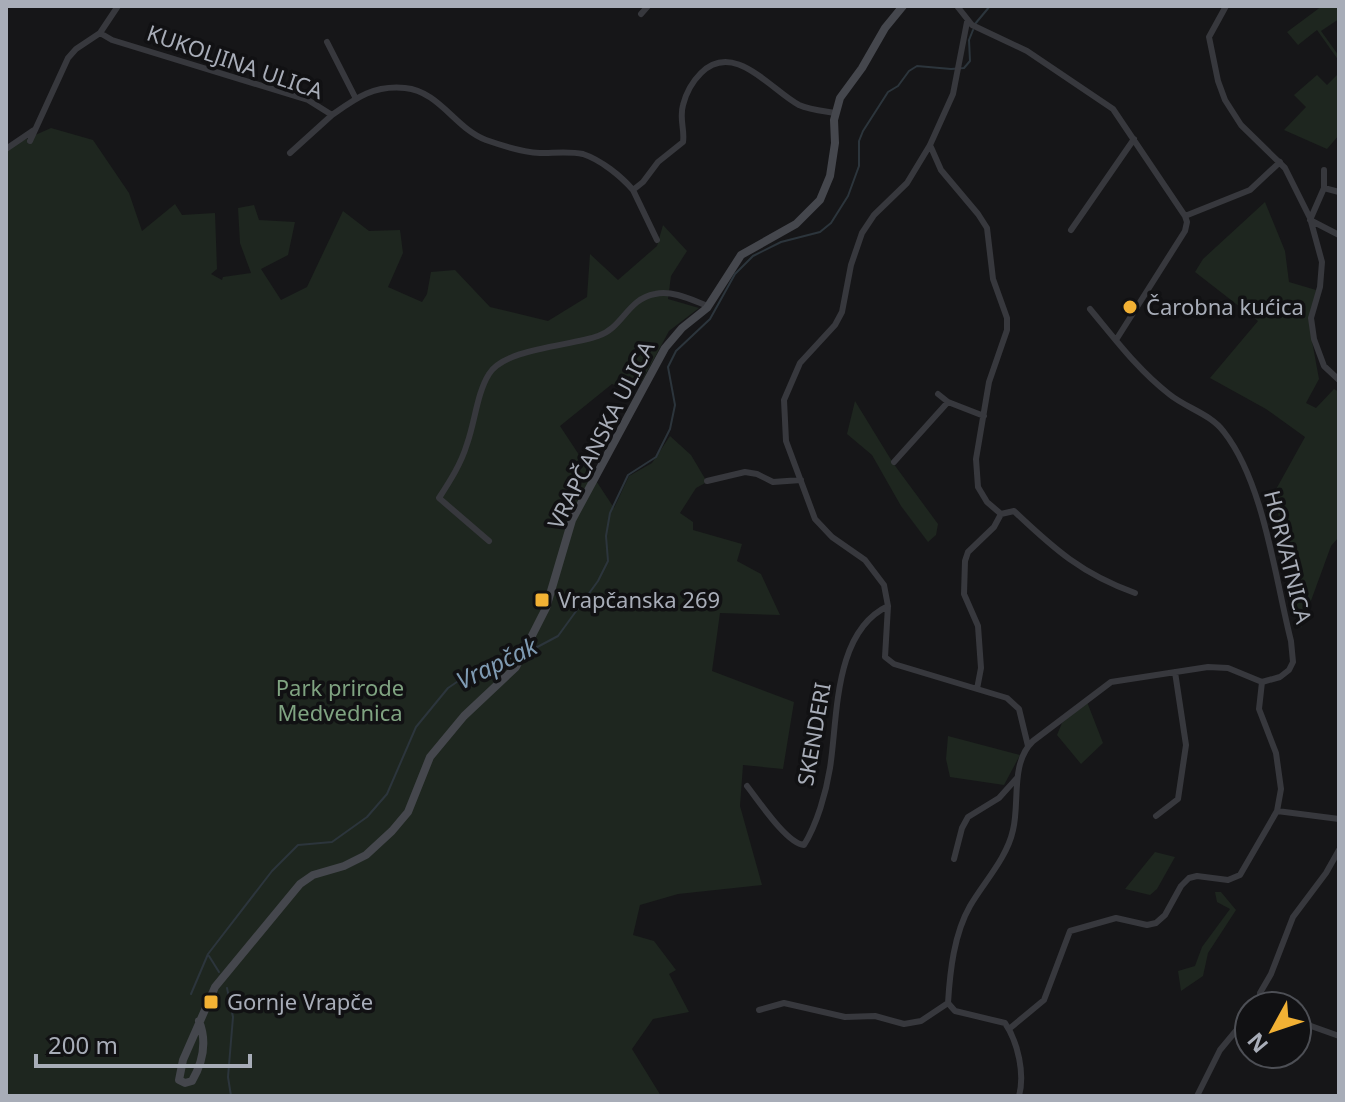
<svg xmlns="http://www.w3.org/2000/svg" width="1345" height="1102" viewBox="0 0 1345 1102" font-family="'Noto Sans',sans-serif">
  <rect width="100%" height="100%" fill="#161618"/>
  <path fill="#1e261f" d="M1322,6H1339V19L1321,31L1339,56V61L1317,30L1298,45L1287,32Z
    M1339,73V135L1327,149L1284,130L1306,107L1294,95L1317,75L1327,85Z
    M51,128L93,140L129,193L142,231L175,204L182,215L215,213L217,269L211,274L222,280L223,277L251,273L240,243L238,208L254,205L259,220L295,222L288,255L261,269L281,300L307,287L343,211L369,231L400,230L403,253L388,287L422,302L427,294L431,272L455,270L490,307L548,321L587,297L590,254L618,280L657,246L663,225L687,251L671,276L668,299L699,308L669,331L641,383L629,376L623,388L612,384L560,426L614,508L629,476L652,463L670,436L691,455L707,482L696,488L680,513L693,522V530L742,544L737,561L761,574L780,615L720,613L712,671L794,702L783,769L743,765L740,806L762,885L678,894L640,905L633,935L654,941L676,970L669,974L689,1012L653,1019L632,1049L661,1096H6V148Z
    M1265,202L1285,251L1289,282L1316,290L1312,341L1319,379L1306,403L1316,408L1334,389L1339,392V537L1331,546L1301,628L1274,493L1305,437L1266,409L1210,378L1258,321L1195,272L1203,259Z
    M855,401L893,463L938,524L936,535L928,542L901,506L872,455L847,434Z
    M1087,702L1103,743L1081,764L1057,735L1062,723Z
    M948,736L1020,755L1004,785L950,777L946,759Z
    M1155,852L1175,857L1157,889L1150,895L1125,889Z
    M1215,892H1221L1236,910L1208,953L1203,976L1181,991L1178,971L1195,966L1202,947L1230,909L1217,902Z"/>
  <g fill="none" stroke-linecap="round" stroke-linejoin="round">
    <path stroke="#2c353c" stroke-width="2" d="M975,24L990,6
      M528,652L558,636L598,581L608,561L606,536L610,513L628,475L656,457L670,429L675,405L668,367L676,351L710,319L735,274L753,256L781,242L820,232L831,223L848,196L859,166V141L863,131L888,92L898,86L909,71L917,66L951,69L964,68L970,61L969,40L973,30
      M209,956L219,972
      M227,988L233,1017L228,1077L231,1096
      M191,994L208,954L272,871L298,845L332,842L367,817L387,794L416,727L448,688L476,669L519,655"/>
    <path stroke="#37383d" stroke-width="6" d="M957,6L972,25L1027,51L1113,109L1185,216L1187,222L1185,231L1116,340
      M1226,6L1209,37L1218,81L1225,100L1241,125L1285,168L1310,218L1322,262L1320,287L1311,318L1314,339L1324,366L1339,380
      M641,14L648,6
      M967,22L953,94L930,145L907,183L874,215L862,233L851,265L842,312L835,325L800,363L784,400L786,441L815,519L832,537L865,560L884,585L888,606L885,657L894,664L1007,698L1019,709L1028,746
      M100,33L112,40L308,100L332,115C356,98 373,85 405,88C439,91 456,129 486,140C503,146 522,152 540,153C554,153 570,151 583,154C601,160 621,176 633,190L643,182L658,162L683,142C685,130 679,119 683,105C686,93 692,82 701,73C734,40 771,90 799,105C810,110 823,111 835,113
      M327,42L355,97
      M30,141L68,58L76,49L100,33L118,6
      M930,145L941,170L978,214L987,228L993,279L1007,318V330L989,382L976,459L978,487L987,502L1001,514L994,527L968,552L965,561L964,594L978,626L981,668L977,689
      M6,149L34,130
      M290,153L332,115
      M1324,170V188L1310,220L1339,235
      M1324,188L1339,192
      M633,190L657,240
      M1185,216L1250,190L1280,162
      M1071,230L1134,139
      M938,394L948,402L984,416
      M894,462L948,402
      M707,481L745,472L757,474L773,482L801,480
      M1001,514L1014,511C1054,549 1082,574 1135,593
      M489,541L439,498C450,481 461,464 467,444C475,422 477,393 489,374C505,348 571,346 598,336C623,328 627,299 655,294C673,290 692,300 708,306
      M747,786C758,800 787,844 804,845C817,824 826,793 830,768C838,718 833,632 888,606
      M1277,811L1339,819
      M1156,816L1178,799L1186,745L1175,672
      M954,859L962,828L968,817L999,798L1017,778
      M1259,1006L1260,993L1271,974L1293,917L1326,873L1339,850
      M759,1010L784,1003L845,1017L875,1016L904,1024L921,1021L948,1003
      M1297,1021L1339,1036
      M1009,1029L1044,1000L1070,931L1116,918L1147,925L1156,923L1165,915L1181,886L1189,878L1197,876L1228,880L1240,875L1277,811L1281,789L1276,753L1259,709L1262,682
      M1019,1096C1025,1074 1018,1042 1005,1023L955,1011L948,1003C950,971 954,934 970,906C984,882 1007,858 1013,830C1020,802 1010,763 1033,741L1111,682L1208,667L1228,668L1262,682L1280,677L1289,670L1293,662L1291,641C1275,578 1264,483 1224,432C1211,414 1186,408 1169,394C1138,370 1115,339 1090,309
      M1197,1096L1220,1050L1249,1015"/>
    <path stroke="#45474d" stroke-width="8" d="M199,1021C207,1041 203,1062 192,1081L185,1083L179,1080L183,1060L215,987L300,884L313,875L344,866L366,855L392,831L408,812L430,757L464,716L516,667L546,608L572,520L665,348L682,328L707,308L741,255L796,224L820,200L830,176L835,143L834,120L840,98L862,68L885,28L903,6"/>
  </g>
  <g fill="#f2b134" stroke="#111113" stroke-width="3">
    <circle cx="1130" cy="307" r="8"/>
    <rect x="534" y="592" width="16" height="16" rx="4"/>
    <rect x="203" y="994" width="16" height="16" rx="4"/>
  </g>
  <g text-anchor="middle" stroke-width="7" stroke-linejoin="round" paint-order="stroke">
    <g font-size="22" fill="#a8adb8" stroke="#111113">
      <text transform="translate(235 62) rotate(19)" y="8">KUKOLJINA ULICA</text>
      <text transform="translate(601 435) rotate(-63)" y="8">VRAPČANSKA ULICA</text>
      <text transform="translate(1288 557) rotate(76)" y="8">HORVATNICA</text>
      <text transform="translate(814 734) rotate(-80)" y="8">SKENDERI</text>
    </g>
    <g font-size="22" fill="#a8adb8" stroke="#111113" text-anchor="start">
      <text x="1146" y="315">Čarobna kućica</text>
      <text x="558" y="608">Vrapčanska 269</text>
      <text x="227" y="1010">Gornje Vrapče</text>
    </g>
    <g font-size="22" fill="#7fa381" stroke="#111113">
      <text x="340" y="696">Park prirode<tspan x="340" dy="25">Medvednica</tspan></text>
    </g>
    <g font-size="24" font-style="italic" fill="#7f9bb3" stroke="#111113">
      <text transform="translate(497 664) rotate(-26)" y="8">Vrapčak</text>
    </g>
  </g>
  <rect width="1345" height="1102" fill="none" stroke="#a8adb8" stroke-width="16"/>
  <g transform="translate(1273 1030) rotate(230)"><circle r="38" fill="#111113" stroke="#4d4f55" stroke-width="2"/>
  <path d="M0-6L14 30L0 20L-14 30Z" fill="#f2b134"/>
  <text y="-12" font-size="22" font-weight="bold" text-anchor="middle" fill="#a8adb8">N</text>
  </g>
  <path d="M36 1054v12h214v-12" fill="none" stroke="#a8adb8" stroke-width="4"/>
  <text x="48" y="1054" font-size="24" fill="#a8adb8" stroke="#111113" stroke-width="6" paint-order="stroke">200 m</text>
</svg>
